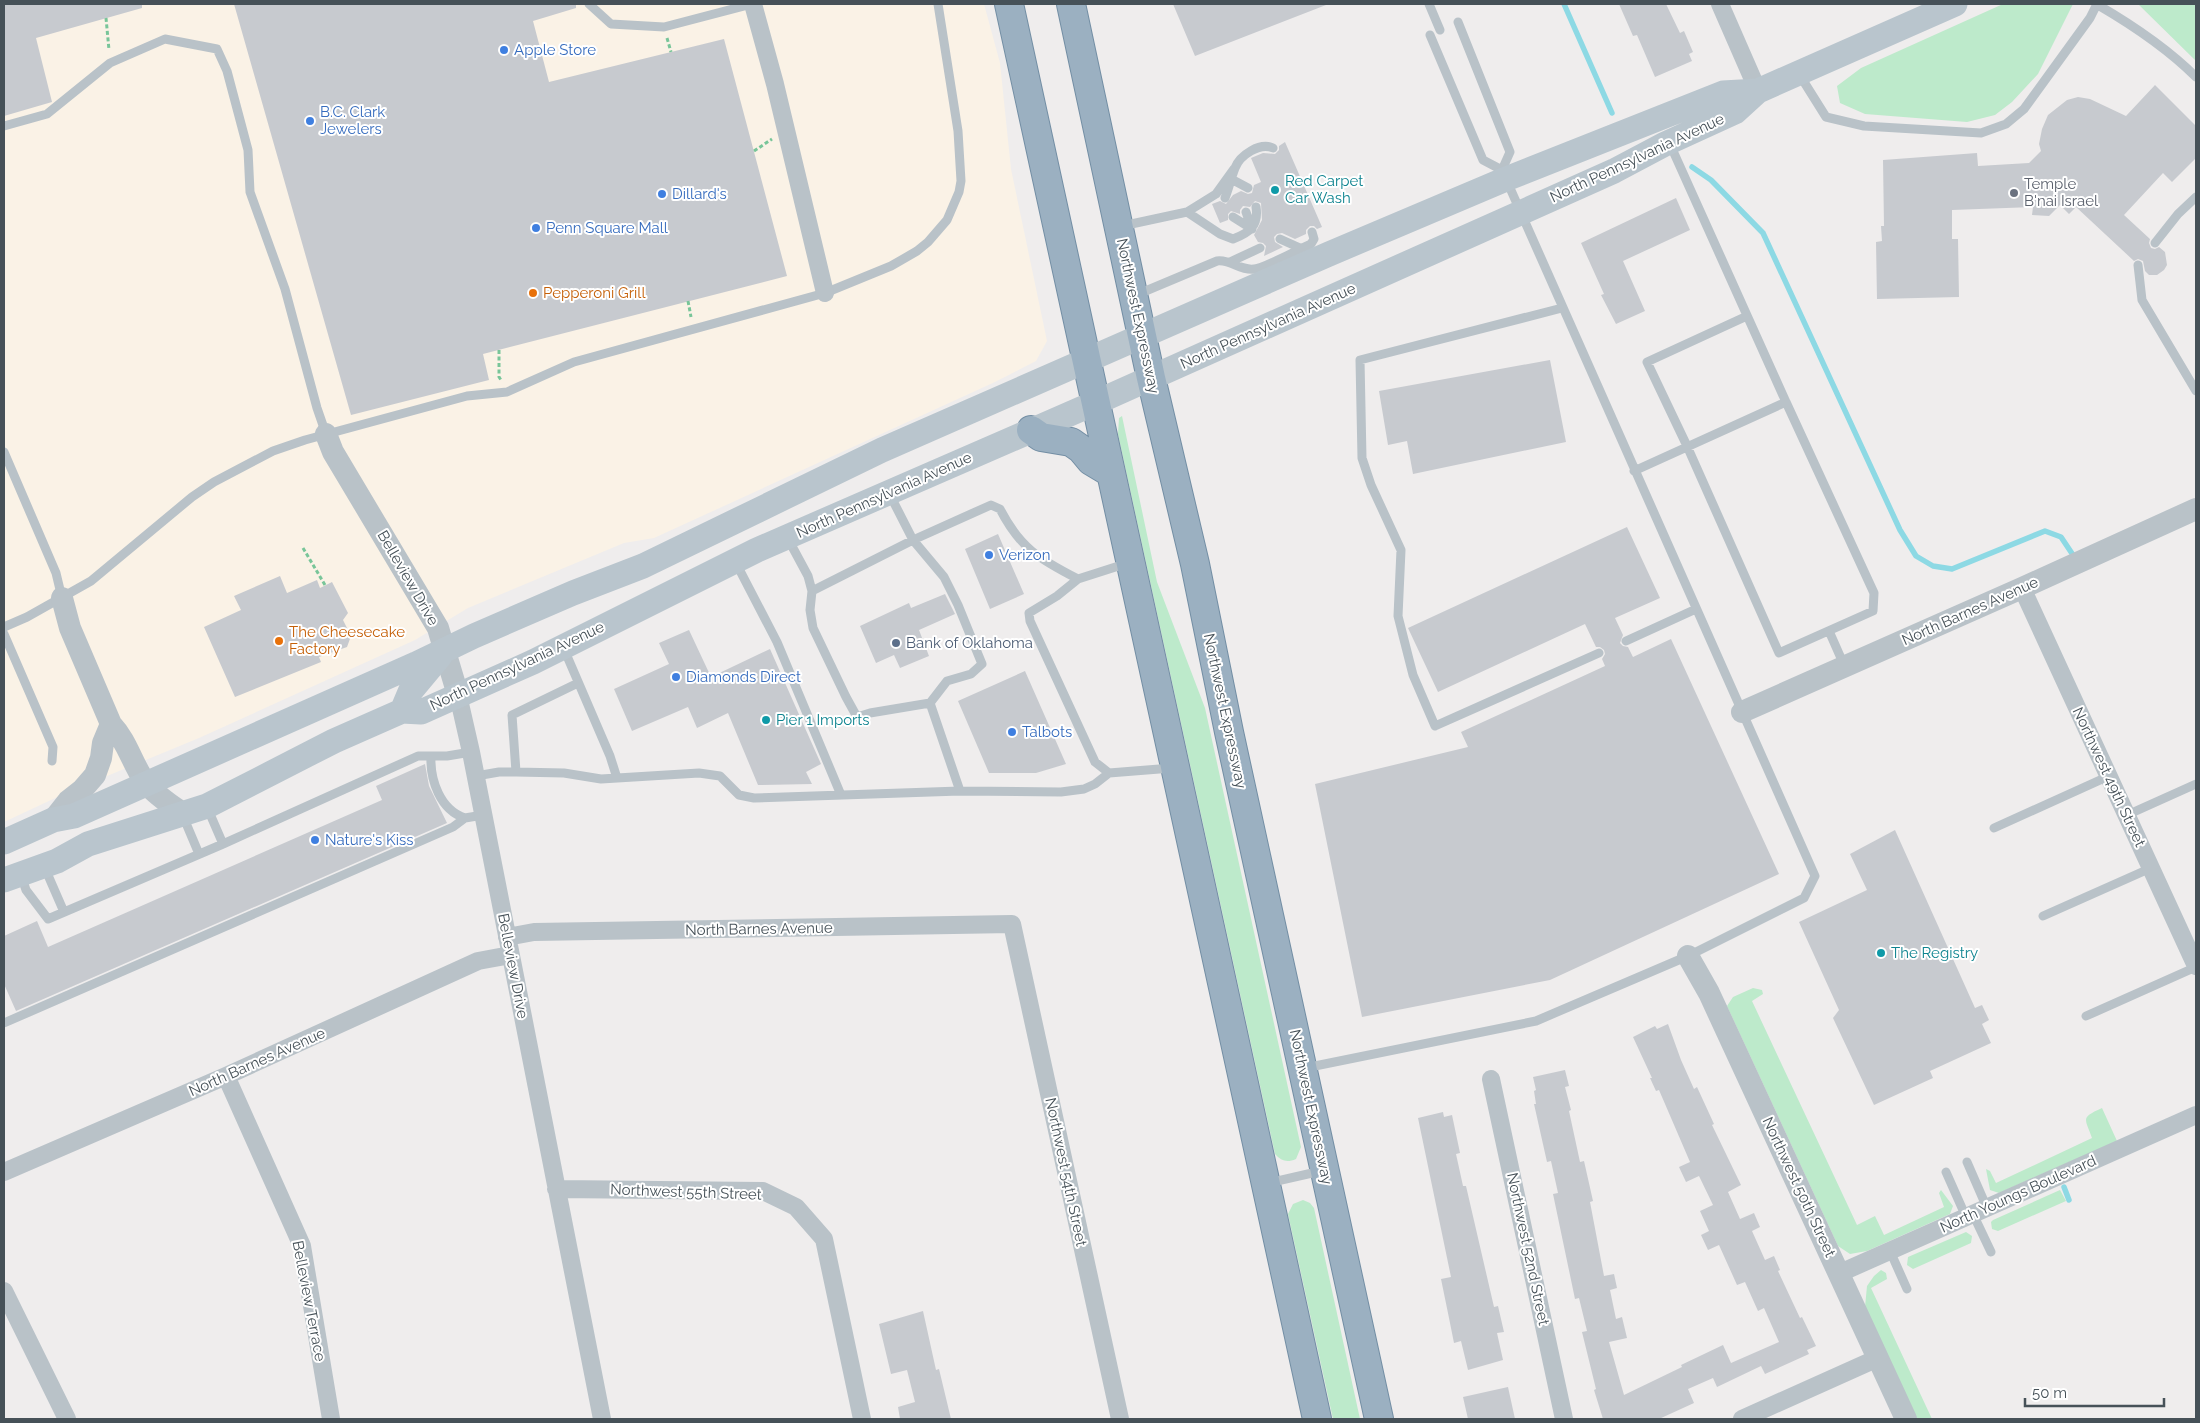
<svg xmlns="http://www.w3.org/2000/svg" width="2200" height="1423" viewBox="0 0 2200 1423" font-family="Raleway,sans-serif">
  <rect width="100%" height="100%" fill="#efeded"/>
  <path fill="#faf2e6" d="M4,4H984L1000,63L1011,169L1047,341L1036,361L995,382L654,538L624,543L468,608L415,640L199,738L66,793L4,822Z"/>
  <path fill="#bdeacb" d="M2003,4H2073L2038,74L2012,102L1995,115L1967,122L1865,114L1840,103L1837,86L1861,68Z
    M2138,4H2196V61Z
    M1122,416L1157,582L1205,708L1301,1147L1296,1159C1287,1163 1281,1161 1275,1154L1118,434L1119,418Z
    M1753,988L1762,990L1763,994L1752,1001L1857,1225L1875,1216L1884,1235L1944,1207L1939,1193L1941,1190L1953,1206L1950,1214L1867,1251L1850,1254L1838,1246L1727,1006L1733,997Z
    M2102,1108L2117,1141L1999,1193L1990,1190L1986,1169L1990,1171L1996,1183L2092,1138C2085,1118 2080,1118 2102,1108Z
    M2060,1190L2066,1201L1998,1231L1992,1229L1991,1222L1993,1220Z
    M1303,1200L1310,1203L1314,1208L1360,1419H1333L1288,1214L1293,1204Z
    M1966,1232L1972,1236L1971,1243L1913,1269L1907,1265L1908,1257Z
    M1881,1270L1886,1273L1887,1279L1871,1288L1932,1419H1917L1865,1307L1867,1286L1874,1276Z"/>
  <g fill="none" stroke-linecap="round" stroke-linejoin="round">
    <path stroke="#8dd9e4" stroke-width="5.5" d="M1564,4L1612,113
      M1692,167L1711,180L1763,233L1900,530L1916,556L1933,566L1952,569L2045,531L2061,537L2073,555
      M2064,1187L2069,1200"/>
  </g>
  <path fill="#c7cacf" d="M4,4H142V8L36,38L52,102L4,116Z
    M234,4H576V8L533,21L549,82L724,39L787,276L483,354L489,380L351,415Z
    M1173,4H1326V5L1195,56Z
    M1619,4H1666L1680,33L1684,31L1693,52L1689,54L1692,61L1655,77L1637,35L1633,36Z
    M2155,85L2196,126V158L2172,182L2163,173L2124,215L2150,239L2149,243L2151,248L2155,249L2159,247L2165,252L2167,265L2164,270L2157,275H2149L2145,271L2143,261L2138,259L2134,261L2076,207L2069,214L2060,205L2049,216L2032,215L2033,207L1952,210V239H1958L1959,297L1877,299L1876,242L1882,241L1881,226H1884L1883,160L1977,153L1978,166L2029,163L2041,151L2039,144L2042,129L2048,115L2067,100L2078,97L2090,99L2126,116Z
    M1285,142L1322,227L1317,229L1314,226H1310L1306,230V234L1295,239L1282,233L1277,234L1274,237L1275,242L1283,247L1264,256L1266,246L1263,243L1258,242L1254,235L1262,220L1261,203L1255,201L1250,207L1243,206L1240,210V214L1231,211L1228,214V220L1220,223L1212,204L1220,201L1226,204L1233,195L1241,191L1248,194L1252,193L1254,185L1261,182L1251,158L1263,153L1275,154L1279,150V146Z
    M1676,198L1690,230L1623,261L1645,311L1616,324L1601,295L1604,294L1581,243Z
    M1550,360L1566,442L1413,474L1407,441L1388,445L1379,391Z
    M1627,527L1660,598L1615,618L1623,635L1620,643L1623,646L1628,647L1633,657L1671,639L1779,874L1550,980L1362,1017L1315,784L1468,747L1461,732L1605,666L1602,659L1605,654L1604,650L1600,647H1596L1585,624L1438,692L1408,628Z
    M998,534L1024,594L990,609L965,549Z
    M280,576L287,593L317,580L320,588L332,582L348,613L343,620L351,636L347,647L319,657L321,662L235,697L204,627L241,610L234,596Z
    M945,594L955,614L919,630L929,656L900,668L894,655L876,663L860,626L909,603L911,608Z
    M689,630L711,677L770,649L821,764L806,772L812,784L758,785L728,713L697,728L688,707L632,731L614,689L669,664L659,643Z
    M1025,671L1066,764L1036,773H989L958,701Z
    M425,764L429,786L447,823L16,1011L4,984V936L37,921L48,947L382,800L376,786Z
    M1895,830L1975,1008L1982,1005L1989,1020L1982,1024L1991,1043L1930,1071L1933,1078L1874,1105L1833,1018L1839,1010L1799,922L1867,890L1850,854Z
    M1668,1024L1681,1060L1694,1089L1697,1087L1714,1124L1712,1125L1741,1185L1728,1192L1740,1219L1754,1213L1760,1227L1752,1231L1765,1260L1774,1256L1780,1270L1778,1271L1800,1318L1802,1317L1816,1346L1807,1350L1809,1354L1765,1374L1761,1366L1717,1387L1713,1378L1688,1389L1694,1403L1659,1419H1603L1594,1390L1596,1389L1582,1332L1587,1331L1579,1298L1575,1299L1553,1194L1558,1193L1551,1161L1547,1162L1534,1104H1536L1534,1091L1536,1090L1533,1077L1565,1070L1569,1086L1565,1087L1571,1110L1569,1111L1580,1162L1584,1161L1593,1201L1590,1202L1604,1276L1614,1274L1617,1288L1610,1290L1616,1319L1622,1317L1627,1338L1609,1342L1624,1395L1682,1367L1681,1365L1723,1345L1731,1363L1779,1342L1764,1308L1758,1311L1745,1282L1737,1285L1719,1245L1708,1250L1701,1235L1709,1231L1700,1211L1713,1205L1699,1176L1686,1182L1679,1167L1690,1162L1659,1090L1656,1091L1650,1078H1652L1633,1037L1655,1026L1657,1029Z
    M1443,1112L1444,1117L1452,1115L1460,1153L1456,1154L1463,1186H1466L1494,1307L1498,1306L1504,1332L1497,1333L1503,1360L1468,1370L1461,1341L1454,1343L1449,1318L1441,1279L1451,1277L1418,1118Z
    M923,1311L936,1370L939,1369L951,1419H900L898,1407L915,1402L907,1370L891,1374L879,1324Z
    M1508,1387L1515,1419H1468L1463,1397Z"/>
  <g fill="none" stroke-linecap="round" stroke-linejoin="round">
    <g stroke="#738ea4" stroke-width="30">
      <path id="trunk" d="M1009,4L1317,1419
        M1071,4L1151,378L1195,564L1229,732L1379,1419
        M1031,430L1041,437L1071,442L1081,449L1091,461L1111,473"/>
    </g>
    <path stroke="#78c599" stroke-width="3" stroke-dasharray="4 2.5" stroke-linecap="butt" d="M106,18L109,50
      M667,38L671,52
      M754,151L772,139
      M688,301L691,317
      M499,350V377L501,380
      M303,548L325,585"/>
    <path stroke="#b9c2c8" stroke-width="9" d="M589,4L611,24L664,27L752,4
      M1429,4L1440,30
      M2098,5C2134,26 2167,48 2196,77
      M1458,22L1510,152L1502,170
      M1799,74L1826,117L1864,126L1981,133L2006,124L2024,109L2090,18L2097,4
      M4,126L47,114L110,63L165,39L217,49L227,71L248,150L250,192L285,289L317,408L326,434
      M1233,180L1248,188
      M1225,198C1229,188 1231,178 1235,168C1240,155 1260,142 1273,148
      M1187,212L1216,194L1234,169
      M1246,212L1252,229
      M1233,217L1252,229
      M1122,226L1187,212L1220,234L1233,239C1249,233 1259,226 1256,207
      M1280,239L1300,248
      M2155,243L2178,214L2196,197
      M1230,262L1260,248
      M2138,265L2142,300L2196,391
      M1136,295L1217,261C1231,259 1240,271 1254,269C1263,269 1299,249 1311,244L1314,239L1312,232
      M1562,308L1360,360L1362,458L1371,485L1401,550L1398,616L1413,675L1435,726L1599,653
      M1747,316L1647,362L1687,446L1779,653L1873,611L1874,593L1786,402
      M4,452L56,573L62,598
      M1634,471L1786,402L1669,142
      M889,493L913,540L991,505L1000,509C1020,548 1039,559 1078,579
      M787,537L808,576L812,591L810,610L813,628L846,697L857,717L870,713L930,703L960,791L1061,792L1084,789L1095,784L1109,773
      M736,563L777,642L841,795
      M1128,563L1078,579L1057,596L1029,613L1030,621L1095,762L1109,773L1172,768
      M812,591L913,540L944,577L958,605L982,664L971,674L947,681L930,703
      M4,627L27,617L91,581L192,497L214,482L273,451L305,440L467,396L507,392L574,362L825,293L891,266L917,251L928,242L947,220L959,192L961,181L958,131L938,4
      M1829,631L1844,665
      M4,634L53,747L52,761
      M1626,641L1696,609
      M564,649L610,756L617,778
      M431,756C430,780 440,810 465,818
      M516,772L512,715L578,683
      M476,776L499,772H516L564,773L601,779L699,773L720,776L739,795L754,798L960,791
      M207,807L223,844
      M2127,815L2196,784
      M183,816L199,854
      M1994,828L2109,776
      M44,866L64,912
      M21,875L26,890L48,919L223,844L418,756H447L471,752
      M2043,916L2151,868
      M2086,1016L2196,967
      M4,1023L453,827L465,818L483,815
      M1305,1068L1536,1021L1688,956L1804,898L1815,876L1506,179L1502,170L1483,160L1430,35
      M1967,1162L1987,1208
      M1946,1172L1966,1217
      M1268,1183L1321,1171
      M1973,1214L1991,1252
      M1890,1251L1907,1289"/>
    <path stroke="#b9c2c8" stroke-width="18" d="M753,4L775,84L825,293
      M1720,4L1758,91
      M2022,588L2196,966
      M458,695L471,752L602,1419
      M507,937L534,932L1012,924L1120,1419
      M226,1076L302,1246L331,1419
      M1491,1079L1564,1419
      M4,1172L226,1076L478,961L510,955
      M556,1189L763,1191L796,1207L824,1239L862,1419
      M1840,1273L2196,1115
      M4,1291L67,1419
      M1742,1419L1878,1358"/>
    <path stroke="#b9c2c8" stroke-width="22" d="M326,434L333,452L438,628L458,695
      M62,598L70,628L111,724C127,741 132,763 145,782C154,794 170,804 182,813
      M1742,712L2022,588L2196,509
      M53,820L68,801L82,790L95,775L101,758L103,743L111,724
      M1688,956L1709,993L1906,1419"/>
    <path stroke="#b9c5cd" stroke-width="25" d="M402,711L410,692L440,656
      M4,842L53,820L74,816L416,664L474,636L573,593L643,566L882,450L1329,254L1506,179L1723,93L1758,91
      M4,880L57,861L88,844L207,806L334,741L402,711L421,712L533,662L757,550L1097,402L1614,171L1665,144L1735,112L1758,91L1955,4"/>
    <use href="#trunk" stroke="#9bb0c1" stroke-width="28"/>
  </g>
  <g fill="#3f7fe0" stroke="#fff" stroke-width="2">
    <circle cx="504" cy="50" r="5"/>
    <circle cx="310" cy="121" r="5"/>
    <circle cx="662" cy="194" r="5"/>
    <circle cx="536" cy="228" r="5"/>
    <circle cx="989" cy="555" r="5"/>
    <circle cx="676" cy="677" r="5"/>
    <circle cx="1012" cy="732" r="5"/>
    <circle cx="315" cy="840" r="5"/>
  </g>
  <g fill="#0f9aa8" stroke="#fff" stroke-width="2">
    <circle cx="1275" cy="190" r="5"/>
    <circle cx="766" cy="720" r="5"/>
    <circle cx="1881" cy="953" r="5"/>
  </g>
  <circle fill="#6b7280" stroke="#fff" stroke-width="2" cx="2014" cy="193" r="5"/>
  <g fill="#e8710a" stroke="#fff" stroke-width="2">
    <circle cx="533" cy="293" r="5"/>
    <circle cx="279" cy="641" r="5"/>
  </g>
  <circle fill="#5c6f8a" stroke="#fff" stroke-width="2" cx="896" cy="643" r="5"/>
  <g text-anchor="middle" stroke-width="4" stroke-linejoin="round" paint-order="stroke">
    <g font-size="15" fill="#366cbe" stroke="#fff" text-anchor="start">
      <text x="514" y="55">Apple Store</text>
      <text x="320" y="117">B.C. Clark<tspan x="320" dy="17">Jewelers</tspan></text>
      <text x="672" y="199">Dillard's</text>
      <text x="546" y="233">Penn Square Mall</text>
      <text x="999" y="560">Verizon</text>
      <text x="686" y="682">Diamonds Direct</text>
      <text x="1022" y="737">Talbots</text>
      <text x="325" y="845">Nature's Kiss</text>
    </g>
    <g font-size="15" fill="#465158" stroke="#fff">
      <text transform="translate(1637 158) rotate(-25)" y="5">North Pennsylvania Avenue</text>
      <text transform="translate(1138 316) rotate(78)" y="5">Northwest Expressway</text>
      <text transform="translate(1268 326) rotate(-24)" y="5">North Pennsylvania Avenue</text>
      <text transform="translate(884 495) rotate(-24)" y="5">North Pennsylvania Avenue</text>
      <text transform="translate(408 578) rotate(60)" y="5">Belleview Drive</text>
      <text transform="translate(1970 611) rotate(-24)" y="5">North Barnes Avenue</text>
      <text transform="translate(517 666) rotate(-25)" y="5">North Pennsylvania Avenue</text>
      <text transform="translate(1225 711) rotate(78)" y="5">Northwest Expressway</text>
      <text transform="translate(2109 777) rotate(65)" y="5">Northwest 49th Street</text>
      <text transform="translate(759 929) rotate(-1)" y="5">North Barnes Avenue</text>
      <text transform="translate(513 966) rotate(79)" y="5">Belleview Drive</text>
      <text transform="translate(257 1062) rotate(-24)" y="5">North Barnes Avenue</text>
      <text transform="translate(1311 1107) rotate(78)" y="5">Northwest Expressway</text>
      <text transform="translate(1066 1172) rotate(78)" y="5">Northwest 54th Street</text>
      <text transform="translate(1799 1187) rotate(65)" y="5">Northwest 50th Street</text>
      <text transform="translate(686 1192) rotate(2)" y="5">Northwest 55th Street</text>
      <text transform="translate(2018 1194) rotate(-24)" y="5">North Youngs Boulevard</text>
      <text transform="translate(1528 1249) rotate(78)" y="5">Northwest 52nd Street</text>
      <text transform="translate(309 1301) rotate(79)" y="5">Belleview Terrace</text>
    </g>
    <g font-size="15" fill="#0d838f" stroke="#fff" text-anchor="start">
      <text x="1285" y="186">Red Carpet<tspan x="1285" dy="17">Car Wash</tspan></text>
      <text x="776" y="725">Pier 1 Imports</text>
      <text x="1891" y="958">The Registry</text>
    </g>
    <g font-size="15" fill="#5b616d" stroke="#fff" text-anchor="start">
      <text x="2024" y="189">Temple<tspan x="2024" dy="17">B'nai Israel</tspan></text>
    </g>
    <g font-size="15" fill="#c56008" stroke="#fff" text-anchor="start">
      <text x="543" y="298">Pepperoni Grill</text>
      <text x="289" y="637">The Cheesecake<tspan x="289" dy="17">Factory</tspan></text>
    </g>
    <g font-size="15" fill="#4e5e75" stroke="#fff" text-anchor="start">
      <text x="906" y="648">Bank of Oklahoma</text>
    </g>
  </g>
  <rect width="2200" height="1423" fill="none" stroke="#465158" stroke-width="10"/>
  <path d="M2025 1398v8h139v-8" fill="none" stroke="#465158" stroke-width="2.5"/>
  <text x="2032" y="1398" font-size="15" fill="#465158" stroke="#ffffff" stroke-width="4" paint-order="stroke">50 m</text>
</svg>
